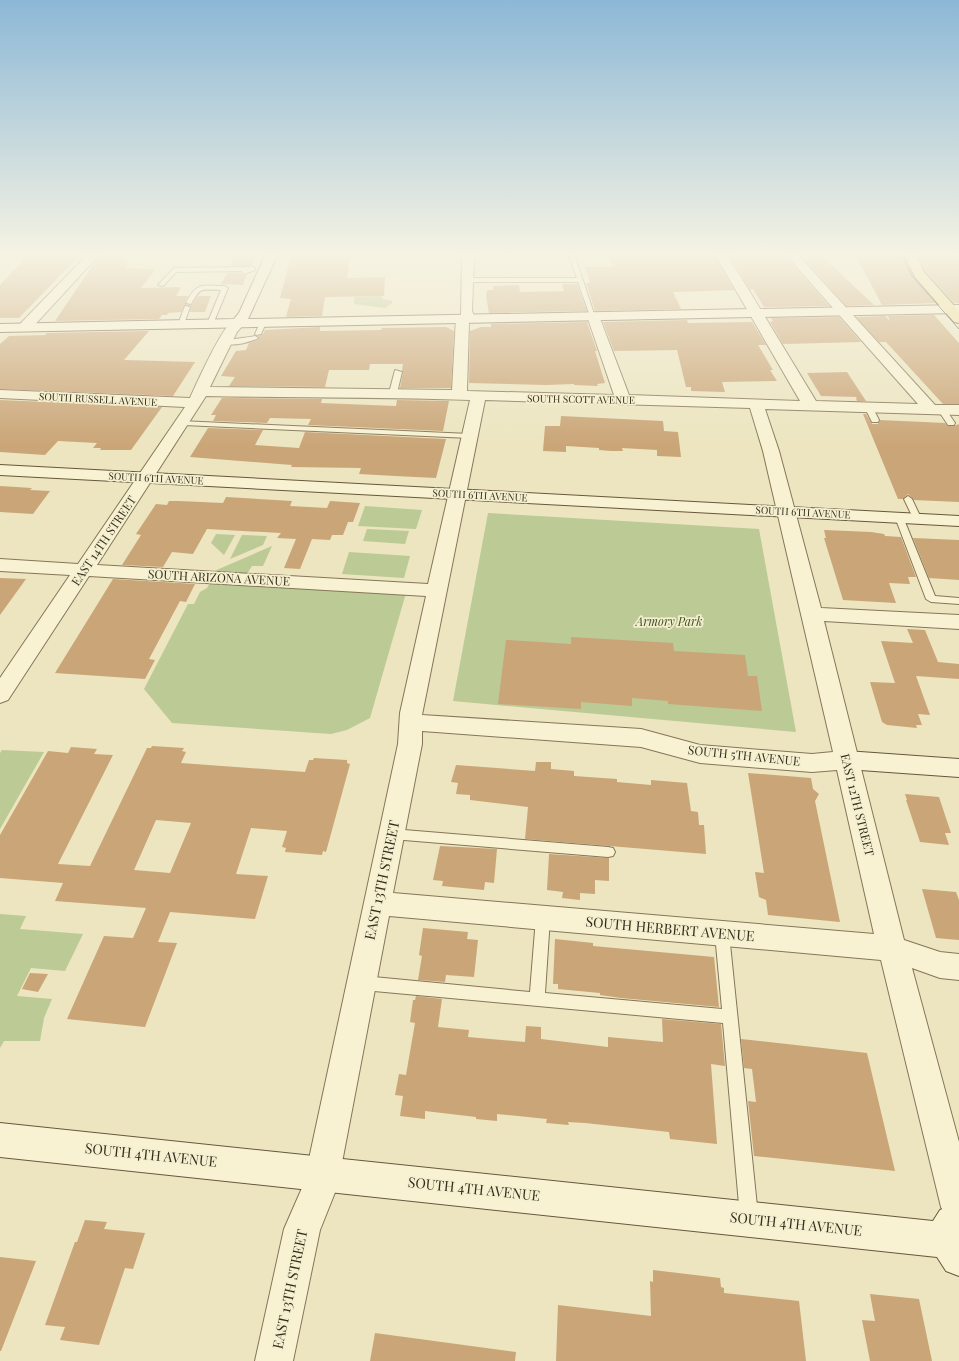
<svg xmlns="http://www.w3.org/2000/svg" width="959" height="1361" viewBox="0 0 959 1361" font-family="'Playfair Display',serif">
  <rect width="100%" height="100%" fill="#ece5c0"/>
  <path fill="#bcca95" d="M381,296L383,299L392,301V303L385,308L354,304V297Z
    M365,506L422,510L416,529L358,526Z
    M488,513L759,529L796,732L453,701Z
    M367,529L409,531L405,544L363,541Z
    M216,534L235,535L224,555L211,543Z
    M242,535L267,536L263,545L230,559Z
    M272,546L263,566H252L247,574L212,572Z
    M349,552L410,556L404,578L342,574Z
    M211,581L406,593L370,718L347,730L331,734L172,723L144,689L188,604H194L200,592L207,588Z
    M2,750L44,752L0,829V753Z
    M0,914L26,916L20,929L83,934L65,971L31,968L17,996L52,999L44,1018L40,1041H4L0,1048Z"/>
  <path fill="#caa577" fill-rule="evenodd" d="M27,256H79L19,318H0V285Z
    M99,256H127L123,261H128L126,263H130L125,268L156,269L141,288L181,287L176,296H188L185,302L186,304L192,305L198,296H211L205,312H190L191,306L185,305L181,312L168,313L167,315H162L159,319L55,321Z
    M235,256H255L251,266H230Z
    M291,256H350L347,278L385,277L384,296L325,297L322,316L286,317L291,299L280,298Z
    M609,256H715L734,290L673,292L681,309L595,311L586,283H590L585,267H613Z
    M730,256H785L829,306L764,307L753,289L750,290Z
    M856,256H904L914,278L935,303L882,305Z
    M919,256H959V303H954L925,271Z
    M823,258L826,260L874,305L846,306L804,259Z
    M227,273H241L244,275L247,274L243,285L221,284Z
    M562,284H577L587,311L489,313L486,296L487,290H493V286L519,285L520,292L564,291Z
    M934,315L959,343V404H943L886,342H879L856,317L885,316L890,321L888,316Z
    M839,317L861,342L783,344L770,322L773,321L771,318Z
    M687,320L688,323L752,322L766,345H758L773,370H770L777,381L722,382L725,392L691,391V387H686L677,350L614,351L603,322Z
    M587,322L597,351H595L605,383L597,384L598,386L574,385V384L546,385L469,383L470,331L481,327H491V324Z
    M320,327V331L381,330L382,328L446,327L454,331L451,388H400L403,372L402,370L403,364H370L369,370H329L325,387L229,386L235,377L221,376L236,351L246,350L249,343L258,340L259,338L258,336L263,334L265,330Z
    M149,331L124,360L195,362L173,396L0,389V344L9,336L45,335L47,333Z
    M847,372L866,401H857L856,398L857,397L821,396L807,373Z
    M222,398L322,399L321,403L396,406L397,400L449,401L443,431L308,425L311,419L270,418L267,423L213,421L216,415H211Z
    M0,400L162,407L131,450H100L101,448H93L97,443L58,441L45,455L0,452Z
    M863,414H866L872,424H878L880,420L945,423L948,426H954L959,424V502L914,500L908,494L903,499H898Z
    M561,416L663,421L664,431L678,432L681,457L657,456V450L622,448L623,451H611L599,450V448L566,446V452L543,451L545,426H560Z
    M208,428L263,430L255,445L299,448L305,432L446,439L436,478L395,476L359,474L361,468L291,467L292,465L190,457Z
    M0,486L32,488L30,490L50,491L33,514L0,512Z
    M226,497L292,501L290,506L327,508L330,501L360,503L353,522H348L343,535H332L330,540L312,539L300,569L284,568L296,539L277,538L281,533L207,529L193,554L172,552L163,567L122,565L141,535L136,534L156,504L167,505L169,501H179L223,503Z
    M824,530L871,532L884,534L885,536L901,537L916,577H908L910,584L889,583L896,603L843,600L824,538H826Z
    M913,538L959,540V580L929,578Z
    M0,578L26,579L0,615Z
    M113,579L195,584L186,602L180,601L149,659L155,660L145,679L55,673Z
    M907,629L925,630L938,662L959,664V679L916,676L930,715L918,714L922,725H916L917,728L887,725L882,722L870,682L895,683L881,641L913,643Z
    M571,637L673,643L674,651L745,655L748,676H757L762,711L668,704V701L632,698V706L581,702V709L498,704L506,640L571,644Z
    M152,746L184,748L182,751L186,752L181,763L305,772L309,760H313L314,758L347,760V763L350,764L326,852L323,851L322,855L285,852L286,848L282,847L287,831L251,828L236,874L268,876L255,919L170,912L158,942L177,943L145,1027L67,1019L104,936L133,938L146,908L55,901L63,883L0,878V835L48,751L68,753L71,747L97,749L94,754L113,755L58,864L90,866L147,748H151ZM156,820L191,823L170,873L134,870Z
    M536,762H551V769L574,771V776L617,779V782L651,785V780L687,783L691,811L698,812L699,825H704L706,854L525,839L528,807L470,800V795L456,794L458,783L451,782L456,765L535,771Z
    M748,773L811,778L813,789L819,794L815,801L840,922L768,915L766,900L759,897L755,872L764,873Z
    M905,794L939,797L951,833H945L949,845L920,842L906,800H907Z
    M440,846L497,849L494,883L485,882L484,890L442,886L443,881L433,880Z
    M549,854L609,858V881L595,880V894L580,893V900L562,898L563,892L547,890Z
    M922,889L956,892L959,900V940L936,938Z
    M423,928L468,932L467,939L478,940L474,977L446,975L445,982L418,980L422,956L419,955Z
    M555,939L593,943V946L714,957L719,1007L621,998L600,995V993L558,989V984H553Z
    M30,973L48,974L38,992L22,989Z
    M416,996L442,999L438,1027L469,1030L468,1037L525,1042L526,1026L541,1027V1039L608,1047V1037L663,1042L662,1019L721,1024L725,1066L711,1064L717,1144L670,1139L669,1132L585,1123L568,1122L569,1125L546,1123L547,1119L497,1114V1121L476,1119V1117L425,1111V1119L400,1116L403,1096L395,1095L399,1074L406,1075L415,1023L410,1022L413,1000H415Z
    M741,1039L867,1053L895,1171L754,1156L748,1101L756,1102L752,1069L744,1068Z
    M85,1220L107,1222L104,1229L145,1233L133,1269L125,1268L99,1345L60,1340L65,1327L45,1325L75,1242H77Z
    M0,1257L36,1261L1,1351H0Z
    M653,1270L720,1278L721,1287L724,1288V1293L799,1301L806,1361H556L558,1305L651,1316L650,1281L653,1282Z
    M870,1294L919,1299L932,1361H870L862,1320L875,1321Z
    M375,1333L516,1352L515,1361H370Z"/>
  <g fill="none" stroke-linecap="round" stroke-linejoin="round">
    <g stroke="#857659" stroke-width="2">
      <path id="lane" d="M569,256H575L595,317L590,316L578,282H467L464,280L467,278H577Z
        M253,267L255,268V270L244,274L242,271L176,272L163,286L158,285L174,268Z
        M225,286L228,288L213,324L208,325L207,324L221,290C200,290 202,286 191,304L186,303C197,281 203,286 225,286Z
        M185,306L190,307L184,324L181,326L178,324Z
        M263,321L266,323L261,334L256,335L255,334L260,323Z
        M255,336L258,338L257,339C248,342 231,348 223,342C227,339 247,338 255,336Z
        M395,370L402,372L397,393L393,395L389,393Z
        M866,406H872L879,420L878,422H872L865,408Z
        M939,408H945L955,423L954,425H948L938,410Z
        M180,421L470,434L474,436L470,438L183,425H180Z
        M908,496L912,499L921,518L920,520H914L913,518L904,499Z
        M899,514L903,517L935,596L959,598V604L931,602L926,599L895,517Z
        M392,829L608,847L613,848L615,852L613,856L608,857L392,839L387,838L386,834L387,830Z
        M543,912L548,914L550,918L545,993L722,1009L715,934L717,930L722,928L727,930L729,934L758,1216L755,1222L749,1225L743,1222L740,1216L723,1023L363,990L358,988L356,983L358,978L363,976L530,992L536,918L538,914Z"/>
    </g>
    <g stroke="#857659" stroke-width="2">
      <path id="street" d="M86,256H98L30,330H20L18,327L20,324Z
        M462,256H474L472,311L475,318L469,322L467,391L614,395L587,316L593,312L599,316L629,395L800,401L716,256H728L816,401L918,404L787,256H799L935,405H959V415L765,409L779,451L821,608L959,615V629L824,621L904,940L940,952L959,954V980L940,978L912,968L959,1142V1225L947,1219L941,1207L881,960L389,916L340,1173L336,1190L320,1230L293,1361H255L284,1229L302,1188L306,1173L398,744L400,713L426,596L89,576L8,700L0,703V678L70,575L0,571V559L78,564L185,407L0,398V390L190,398C197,383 222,326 234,320C237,319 240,319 243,320L245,323L237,332L210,387L452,390L456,318L461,315ZM206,396C294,398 382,397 470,400L428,584L97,565ZM485,400L750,408L763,451L833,752L812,754L700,745L641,729L422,715ZM422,731L641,747L700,763L812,772L837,770L874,934L393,893L422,744Z"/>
    </g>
    <g stroke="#67573c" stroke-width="2">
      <path id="secondary" d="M265,256H277L248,319L959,305V313L0,332V324L234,319L239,313Z
        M0,465L959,516V526L0,475Z
        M846,751L959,759V777L846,769L838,766L834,760L838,754Z
        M0,1123L933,1221L940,1210L959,1202V1276L946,1271L937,1257L0,1157Z"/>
    </g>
    <g stroke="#53442d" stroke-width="2">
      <path id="primary" d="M905,256H917L924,272L959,311V323L954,322L915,277Z"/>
    </g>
    <use href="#lane" fill="#f8f2d3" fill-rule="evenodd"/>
    <use href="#street" fill="#f8f2d3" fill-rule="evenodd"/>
    <use href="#secondary" fill="#f8f2d3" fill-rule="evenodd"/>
    <use href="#primary" fill="#f0e098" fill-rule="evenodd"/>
    <path stroke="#352c1d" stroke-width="1" d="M902,256L912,276L959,329"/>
  </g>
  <linearGradient id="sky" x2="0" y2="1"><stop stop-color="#8cb8d6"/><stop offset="0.57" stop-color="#f6f3e3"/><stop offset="1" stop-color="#f6f3e3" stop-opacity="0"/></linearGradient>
  <rect width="959" height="446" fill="url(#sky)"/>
  <g text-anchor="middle" stroke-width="3.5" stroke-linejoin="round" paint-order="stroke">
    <g font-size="10" fill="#352c1d" stroke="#f4efcf">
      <text transform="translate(98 399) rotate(3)" y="4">SOUTH RUSSELL AVENUE</text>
      <text transform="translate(581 399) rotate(1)" y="4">SOUTH SCOTT AVENUE</text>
      <text transform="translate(156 478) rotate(3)" y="4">SOUTH 6TH AVENUE</text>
      <text transform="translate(480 495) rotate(3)" y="4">SOUTH 6TH AVENUE</text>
      <text transform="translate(803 512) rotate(3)" y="4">SOUTH 6TH AVENUE</text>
    </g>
    <g font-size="12" fill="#352c1d" stroke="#f4efcf">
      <text transform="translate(104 541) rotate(-56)" y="4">EAST 14TH STREET</text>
      <text transform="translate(219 578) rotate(3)" y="4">SOUTH ARIZONA AVENUE</text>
      <text transform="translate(744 756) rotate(6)" y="4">SOUTH 5TH AVENUE</text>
      <text transform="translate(857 805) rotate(76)" y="4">EAST 12TH STREET</text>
    </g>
    <g font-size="12" font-style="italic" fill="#3f5124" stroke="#f4efcf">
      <text x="669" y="626">Armory Park</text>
    </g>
    <g font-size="14" fill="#352c1d" stroke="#f4efcf">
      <text transform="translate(382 880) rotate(-78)" y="5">EAST 13TH STREET</text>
      <text transform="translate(670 929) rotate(5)" y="5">SOUTH HERBERT AVENUE</text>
      <text transform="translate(151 1155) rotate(6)" y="5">SOUTH 4TH AVENUE</text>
      <text transform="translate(474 1189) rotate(6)" y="5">SOUTH 4TH AVENUE</text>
      <text transform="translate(796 1224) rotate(6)" y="5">SOUTH 4TH AVENUE</text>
      <text transform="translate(290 1289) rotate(-78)" y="5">EAST 13TH STREET</text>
    </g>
  </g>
</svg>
